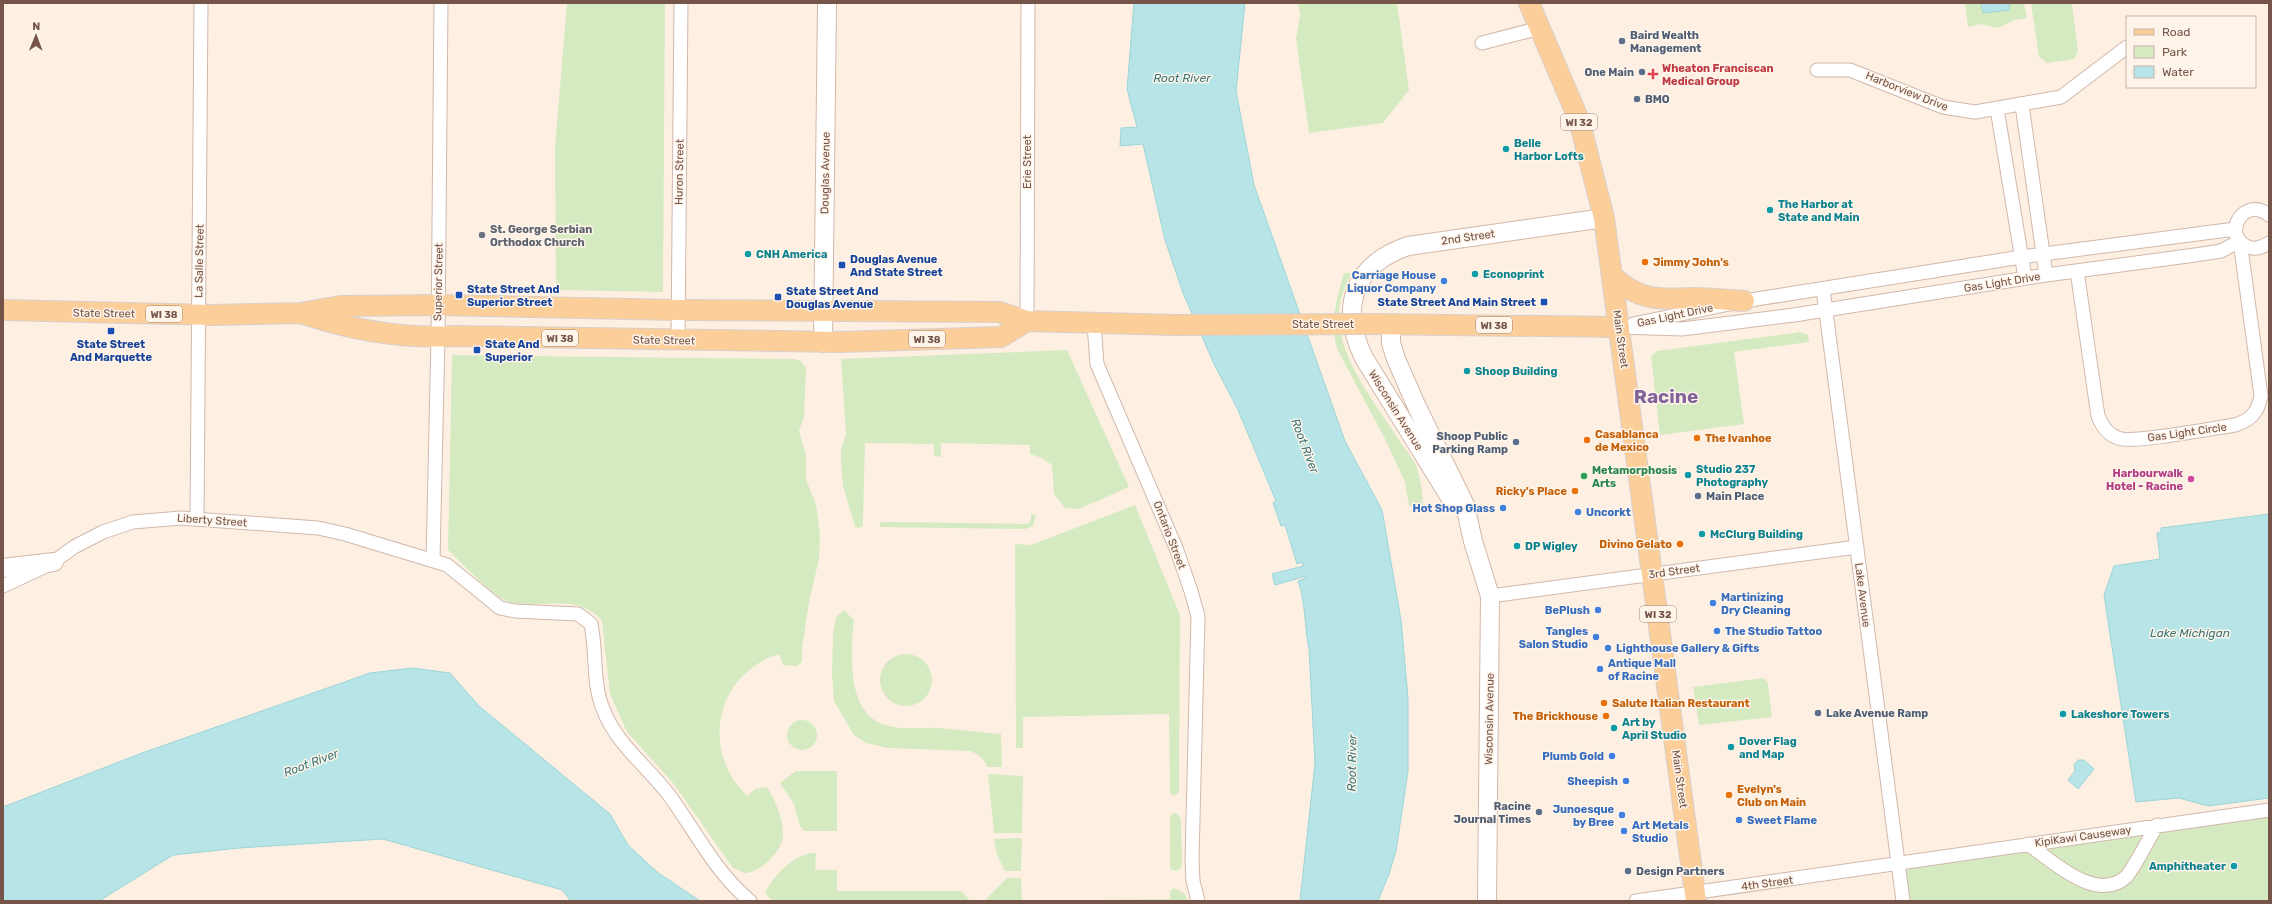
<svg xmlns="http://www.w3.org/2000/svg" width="2272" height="904" viewBox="0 0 2272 904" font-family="Rubik,sans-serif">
  <rect width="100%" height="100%" fill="#fdf0e3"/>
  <path fill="#d6eac1" d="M567,3H665L663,292L556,290L555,147Z
    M1298,3H1397L1409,90L1383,123L1309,133L1296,39L1300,15Z
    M1965,3H2024L2027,18L2014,20L1998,28L1980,24L1968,27Z
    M2031,3H2072L2078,52L2074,59L2047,63L2039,57Z
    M1344,273H1351C1346,286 1338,301 1339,316C1339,361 1378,406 1401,443C1406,450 1413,458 1416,466C1421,478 1422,492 1423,505L1409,506L1405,482L1385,439L1337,349C1330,322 1336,300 1344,273Z
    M1800,332L1808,335L1809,342L1734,352L1744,424L1660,435L1651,356L1657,351Z
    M1067,350L1129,487L1079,509L1065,508L1054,494L1052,465L1042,458L1030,454V445L941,443V457L934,456V444L865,443L863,522V526L859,528L855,527L843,486L841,462V448L846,435L841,359Z
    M452,355L794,359L801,361L806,368L804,418L799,430L806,456V480L816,504L820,534L819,559L809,602L802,648V662L797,666L783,665L779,654C715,675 700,750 747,796L755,789L767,787C775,801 783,817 783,834C784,849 761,873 745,873C741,872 737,869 733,868L673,783L627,732L610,694L602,621C578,592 540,610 509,602C494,598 461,562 448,550Z
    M1135,505L1180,615L1179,792L1174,796L1170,793L1169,714L1023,717V748H1016L1015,544L1031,545Z
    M1031,514L1036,515L1033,526L1025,529L882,527L879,526L881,522L1028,524L1031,520Z
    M844,610L854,620C851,650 846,708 880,723C898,731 918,727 937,728C959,729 980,733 1001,734L1002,767H987C984,758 978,754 970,751L888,748L866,743L854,735L834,701L832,675L833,635L836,617Z
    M880 680a26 26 0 1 1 52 0a26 26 0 1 1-52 0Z
    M1764,678L1768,684L1772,717L1699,725L1693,687Z
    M787 735a15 15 0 1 1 30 0a15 15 0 1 1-30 0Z
    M796,771H837V831H804L800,826L794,804L780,783Z
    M988,774L1023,776L1022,833H994Z
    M2269,810V901H1902L1897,863Z
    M1173,813L1178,814L1181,819L1182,865L1179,870L1175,871L1170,869V816Z
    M1018,838L1022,839L1021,871H1005L997,855L994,839Z
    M810,853H816L815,870H837V891H961L971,901H772L765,893C775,874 789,859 810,853Z
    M1007,878H1021L1022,901L1170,899V891L1174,888L1185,894L1188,901H988L986,899Z"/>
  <path fill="#b7e4e6" stroke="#9dd5d8" d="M1134,3H1245L1236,91L1254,185L1345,441L1382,510L1401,620L1408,698V771L1396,851L1389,874L1378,901H1300L1315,763L1309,649C1304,626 1306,603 1298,581L1306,578V576L1275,585L1272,574L1303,566L1302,562L1297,564L1285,525L1281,526L1273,503L1276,501L1238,410L1214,364L1183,293L1165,240L1143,144L1120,146L1121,128L1137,127L1127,89Z
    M1981,3H2011L2012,4L2009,5V10L1983,13Z
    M2269,514V798L2208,806L2179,798L2136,802L2104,595L2114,566L2160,559L2157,533L2161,532V528Z
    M412,668L450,673L479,706L610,814L628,845L657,872L700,901H571L562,890L383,839L239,848L173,855L99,901H3V807L142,753L370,673Z
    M2078,760H2084L2094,769L2078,789L2068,780L2075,771L2074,765Z"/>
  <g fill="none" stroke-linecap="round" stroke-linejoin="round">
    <g stroke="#d0b8ac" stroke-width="15">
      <path id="street" d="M1482,43L1540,28
        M1817,70H1850L1943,107L1975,112L2061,97L2127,47
        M2022,105L2046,275
        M1997,109L2025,278
        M2269,215C2243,195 2221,236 2248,247C2256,250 2262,247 2269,243
        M1823,289L1903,901
        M1027,321L1028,3
        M1094,324L1097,364L1176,548L1191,591L1198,616L1192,860L1193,881L1198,901
        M1633,324L1744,301L2021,257L2235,229
        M1619,327L1682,329L1794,315L2046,275L2195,255L2221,251L2240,241L2261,396C2258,412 2251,420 2235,425C2215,428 2131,444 2118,438C2107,434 2102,426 2098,416L2077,271
        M678,340L681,3
        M197,519L201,3
        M433,560L438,337L441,3
        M3,586L52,563L74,547L103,532L133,522L181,518L318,528L345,534L447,565L500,608L515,611L578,614L591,624C597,652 592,682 603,709C616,744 647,766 669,795C696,832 715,872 750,901
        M1490,596L1857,547
        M2028,844C2054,863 2098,904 2127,876C2138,861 2147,842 2157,825
        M1636,901L2269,810"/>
    </g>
    <g stroke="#d3b8a9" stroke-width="20">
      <path id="secondary" d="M1391,324V343L1396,359L1417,407L1465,505L1473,541L1490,596L1487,901
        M823,343L827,3
        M1451,499L1364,358C1339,307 1353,265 1408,246L1604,218
        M3,568L54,562"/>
    </g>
    <g stroke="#d8cfcc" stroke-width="22">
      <path id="primary" d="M1529,3L1579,120L1604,218L1696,901
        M1612,276C1641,302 1659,299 1695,298C1711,298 1727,300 1744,301
        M3,310L212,315L301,313L340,306L438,305L678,310L999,312L1027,321L1175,325
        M304,314C352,330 404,339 455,336L840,342L1001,337L1027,321
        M1369,324L1619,327"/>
    </g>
    <use href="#street" stroke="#fff" stroke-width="13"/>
    <use href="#secondary" stroke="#fff" stroke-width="18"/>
    <use href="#primary" stroke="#fcce9a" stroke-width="20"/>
    <g stroke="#d8cfcc" stroke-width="22" stroke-linecap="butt">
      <path id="primary-bridge" d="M1175,325L1369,324"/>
    </g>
    <use href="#primary-bridge" stroke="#fcce9a" stroke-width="20"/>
  </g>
  <g fill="#5c6f8a" stroke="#fff4e9" stroke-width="1.5">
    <circle cx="1622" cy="41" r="4"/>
    <circle cx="1642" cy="72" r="4"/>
    <circle cx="1637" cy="99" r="4"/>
    <circle cx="1516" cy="442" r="4"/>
    <circle cx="1698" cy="496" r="4"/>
    <circle cx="1818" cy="713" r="4"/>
    <circle cx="1539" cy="812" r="4"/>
    <circle cx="1628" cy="871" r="4"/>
  </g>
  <path fill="#e0444e" stroke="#fff4e9" stroke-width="1.5" d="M1651 68h4v4h4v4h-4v4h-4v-4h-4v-4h4z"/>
  <g fill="#0f9aa8" stroke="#fff4e9" stroke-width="1.5">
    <circle cx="1506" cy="149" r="4"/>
    <circle cx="1770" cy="210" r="4"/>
    <circle cx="748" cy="254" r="4"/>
    <circle cx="1475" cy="274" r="4"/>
    <circle cx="1467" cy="371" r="4"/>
    <circle cx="1688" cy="475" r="4"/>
    <circle cx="1702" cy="534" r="4"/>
    <circle cx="1517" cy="546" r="4"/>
    <circle cx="2063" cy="714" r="4"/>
    <circle cx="1614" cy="728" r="4"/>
    <circle cx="1731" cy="747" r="4"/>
    <circle cx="2234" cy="866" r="4"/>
  </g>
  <circle fill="#6b7280" stroke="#fff4e9" stroke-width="1.5" cx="482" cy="235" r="4"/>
  <g fill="#e8710a" stroke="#fff4e9" stroke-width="1.5">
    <circle cx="1645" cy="262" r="4"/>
    <circle cx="1697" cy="438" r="4"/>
    <circle cx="1587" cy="440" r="4"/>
    <circle cx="1575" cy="491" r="4"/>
    <circle cx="1680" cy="544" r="4"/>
    <circle cx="1604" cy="703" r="4"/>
    <circle cx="1606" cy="716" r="4"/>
    <circle cx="1729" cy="795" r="4"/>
  </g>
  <g fill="#1a4fb4" stroke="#fff4e9" stroke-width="1.5">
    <rect x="838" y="261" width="8" height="8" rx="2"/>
    <rect x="455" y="291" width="8" height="8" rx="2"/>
    <rect x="774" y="293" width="8" height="8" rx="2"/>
    <rect x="1540" y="298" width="8" height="8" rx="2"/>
    <rect x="107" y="327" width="8" height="8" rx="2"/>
    <rect x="473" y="346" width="8" height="8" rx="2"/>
  </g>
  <g fill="#3f7fe0" stroke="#fff4e9" stroke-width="1.5">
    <circle cx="1444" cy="281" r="4"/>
    <circle cx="1503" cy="508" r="4"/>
    <circle cx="1578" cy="512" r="4"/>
    <circle cx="1713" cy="603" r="4"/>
    <circle cx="1598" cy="610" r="4"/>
    <circle cx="1717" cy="631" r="4"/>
    <circle cx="1596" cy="637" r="4"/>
    <circle cx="1608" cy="648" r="4"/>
    <circle cx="1600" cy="669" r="4"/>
    <circle cx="1612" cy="756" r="4"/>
    <circle cx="1626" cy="781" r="4"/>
    <circle cx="1622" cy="815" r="4"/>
    <circle cx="1739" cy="820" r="4"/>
    <circle cx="1624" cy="831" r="4"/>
  </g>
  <circle fill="#2e9e5b" stroke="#fff4e9" stroke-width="1.5" cx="1584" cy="476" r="4"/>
  <circle fill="#d1479c" stroke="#fff4e9" stroke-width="1.5" cx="2191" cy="479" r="4"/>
  <g text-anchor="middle" stroke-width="3" stroke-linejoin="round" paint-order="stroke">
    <g fill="#fff4e9" stroke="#9e8479" stroke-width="1">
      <rect x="1561" y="114" width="36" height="16" rx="3"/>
      <rect x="146" y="306" width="36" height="16" rx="3"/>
      <rect x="1476" y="317" width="36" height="16" rx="3"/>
      <rect x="542" y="330" width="36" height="16" rx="3"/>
      <rect x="909" y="331" width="36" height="16" rx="3"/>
      <rect x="1640" y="606" width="36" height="16" rx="3"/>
    </g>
    <g font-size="10" font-weight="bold" fill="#755449">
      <text x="1579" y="126">WI 32</text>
      <text x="164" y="318">WI 38</text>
      <text x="1494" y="329">WI 38</text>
      <text x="560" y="342">WI 38</text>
      <text x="927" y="343">WI 38</text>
      <text x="1658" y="618">WI 32</text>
    </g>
    <g font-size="11" font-weight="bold" fill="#4e5e75" stroke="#fff4e9" text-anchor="start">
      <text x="1630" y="39">Baird Wealth<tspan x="1630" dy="13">Management</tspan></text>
      <text x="1634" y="76" text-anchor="end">One Main</text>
      <text x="1645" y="103">BMO</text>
      <text x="1508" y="440" text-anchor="end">Shoop Public<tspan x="1508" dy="13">Parking Ramp</tspan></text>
      <text x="1706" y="500">Main Place</text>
      <text x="1826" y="717">Lake Avenue Ramp</text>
      <text x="1531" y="810" text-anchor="end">Racine<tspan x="1531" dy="13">Journal Times</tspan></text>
      <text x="1636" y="875">Design Partners</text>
    </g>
    <g font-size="11" font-weight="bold" fill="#be3a42" stroke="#fff4e9" text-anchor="start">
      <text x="1662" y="72">Wheaton Franciscan<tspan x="1662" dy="13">Medical Group</tspan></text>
    </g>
    <g font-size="11" fill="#755449" stroke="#fff4e9">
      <text transform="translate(1907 91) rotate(22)" y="4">Harborview Drive</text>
      <text transform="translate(1027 162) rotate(-90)" y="4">Erie Street</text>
      <text transform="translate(679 172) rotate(-89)" y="4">Huron Street</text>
      <text transform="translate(825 173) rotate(-89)" y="4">Douglas Avenue</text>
      <text transform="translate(1468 237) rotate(-8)" y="4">2nd Street</text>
      <text transform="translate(199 261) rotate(-89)" y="4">La Salle Street</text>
      <text transform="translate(438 282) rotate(-89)" y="4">Superior Street</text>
      <text transform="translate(2002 282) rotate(-9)" y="4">Gas Light Drive</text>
      <text transform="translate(104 313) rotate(1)" y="4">State Street</text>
      <text transform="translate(1675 315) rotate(-12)" y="4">Gas Light Drive</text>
      <text x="1323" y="328">State Street</text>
      <text transform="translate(1621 339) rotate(82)" y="4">Main Street</text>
      <text transform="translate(664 340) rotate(1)" y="4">State Street</text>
      <text transform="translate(1396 410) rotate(58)" y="4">Wisconsin Avenue</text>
      <text transform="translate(2187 432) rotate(-8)" y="4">Gas Light Circle</text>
      <text transform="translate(212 520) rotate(4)" y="4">Liberty Street</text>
      <text transform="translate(1170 535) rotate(69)" y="4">Ontario Street</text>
      <text transform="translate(1674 571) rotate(-8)" y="4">3rd Street</text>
      <text transform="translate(1863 595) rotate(83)" y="4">Lake Avenue</text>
      <text transform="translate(1489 719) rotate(-89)" y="4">Wisconsin Avenue</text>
      <text transform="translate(1680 779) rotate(82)" y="4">Main Street</text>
      <text transform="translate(2083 836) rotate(-8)" y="4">KipiKawi Causeway</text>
      <text transform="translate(1767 883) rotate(-8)" y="4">4th Street</text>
    </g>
    <g font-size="11" font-weight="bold" fill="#0d838f" stroke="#fff4e9" text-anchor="start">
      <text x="1514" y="147">Belle<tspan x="1514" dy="13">Harbor Lofts</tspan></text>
      <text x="1778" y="208">The Harbor at<tspan x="1778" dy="13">State and Main</tspan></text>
      <text x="756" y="258">CNH America</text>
      <text x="1483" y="278">Econoprint</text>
      <text x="1475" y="375">Shoop Building</text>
      <text x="1696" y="473">Studio 237<tspan x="1696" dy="13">Photography</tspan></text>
      <text x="1710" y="538">McClurg Building</text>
      <text x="1525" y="550">DP Wigley</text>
      <text x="2071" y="718">Lakeshore Towers</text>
      <text x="1622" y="726">Art by<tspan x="1622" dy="13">April Studio</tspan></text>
      <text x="1739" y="745">Dover Flag<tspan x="1739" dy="13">and Map</tspan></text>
      <text x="2226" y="870" text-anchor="end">Amphitheater</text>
    </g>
    <g font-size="11" font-weight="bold" fill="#5b616d" stroke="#fff4e9" text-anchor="start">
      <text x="490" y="233">St. George Serbian<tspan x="490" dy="13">Orthodox Church</tspan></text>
    </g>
    <g font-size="11" font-weight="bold" fill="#164399" stroke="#fff4e9" text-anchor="start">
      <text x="850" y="263">Douglas Avenue<tspan x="850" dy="13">And State Street</tspan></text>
      <text x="467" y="293">State Street And<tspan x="467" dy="13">Superior Street</tspan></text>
      <text x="786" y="295">State Street And<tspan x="786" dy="13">Douglas Avenue</tspan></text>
      <text x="1536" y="306" text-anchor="end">State Street And Main Street</text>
      <text x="111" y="348" text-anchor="middle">State Street<tspan x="111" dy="13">And Marquette</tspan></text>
      <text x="485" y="348">State And<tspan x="485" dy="13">Superior</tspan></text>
    </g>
    <g font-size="11" font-weight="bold" fill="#c56008" stroke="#fff4e9" text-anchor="start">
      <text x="1653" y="266">Jimmy John's</text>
      <text x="1595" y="438">Casablanca<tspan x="1595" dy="13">de Mexico</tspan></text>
      <text x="1705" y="442">The Ivanhoe</text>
      <text x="1567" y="495" text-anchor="end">Ricky's Place</text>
      <text x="1672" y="548" text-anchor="end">Divino Gelato</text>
      <text x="1612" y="707">Salute Italian Restaurant</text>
      <text x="1598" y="720" text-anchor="end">The Brickhouse</text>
      <text x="1737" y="793">Evelyn's<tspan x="1737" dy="13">Club on Main</tspan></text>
    </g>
    <g font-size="11" font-weight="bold" fill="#366cbe" stroke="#fff4e9" text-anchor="end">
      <text x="1436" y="279">Carriage House<tspan x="1436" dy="13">Liquor Company</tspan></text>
      <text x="1495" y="512">Hot Shop Glass</text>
      <text x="1586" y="516" text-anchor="start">Uncorkt</text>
      <text x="1721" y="601" text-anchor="start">Martinizing<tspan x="1721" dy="13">Dry Cleaning</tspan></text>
      <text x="1590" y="614">BePlush</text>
      <text x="1588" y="635">Tangles<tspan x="1588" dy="13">Salon Studio</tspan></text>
      <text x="1725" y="635" text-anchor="start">The Studio Tattoo</text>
      <text x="1616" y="652" text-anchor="start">Lighthouse Gallery &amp; Gifts</text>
      <text x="1608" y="667" text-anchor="start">Antique Mall<tspan x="1608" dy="13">of Racine</tspan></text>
      <text x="1604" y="760">Plumb Gold</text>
      <text x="1618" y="785">Sheepish</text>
      <text x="1614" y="813">Junoesque<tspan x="1614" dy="13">by Bree</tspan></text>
      <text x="1747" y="824" text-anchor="start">Sweet Flame</text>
      <text x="1632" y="829" text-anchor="start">Art Metals<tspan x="1632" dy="13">Studio</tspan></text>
    </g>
    <g font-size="11" font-weight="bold" fill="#27864d" stroke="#fff4e9" text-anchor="start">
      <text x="1592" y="474">Metamorphosis<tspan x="1592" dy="13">Arts</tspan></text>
    </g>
    <g font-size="11" font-weight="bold" fill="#b23c85" stroke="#fff4e9" text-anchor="end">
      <text x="2183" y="477">Harbourwalk<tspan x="2183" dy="13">Hotel - Racine</tspan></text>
    </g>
    <g font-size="12" font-style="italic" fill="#3c777b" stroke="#fff4e9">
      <text x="1182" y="82">Root River</text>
      <text transform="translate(1305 446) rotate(69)" y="4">Root River</text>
      <text x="2190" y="637">Lake Michigan</text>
      <text transform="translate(311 763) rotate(-21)" y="4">Root River</text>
      <text transform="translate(1352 763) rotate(-89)" y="4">Root River</text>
    </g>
    <g font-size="19" font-weight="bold" fill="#816499" stroke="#fff4e9">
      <text x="1666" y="403">Racine</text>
    </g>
  </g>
  <rect width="2272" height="904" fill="none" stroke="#755449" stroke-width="8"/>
  <rect x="2126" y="16" width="130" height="72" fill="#fff4e9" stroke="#c8b4a9"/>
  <rect x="2134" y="29" width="20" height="6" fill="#fcce9a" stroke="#c8b4a9"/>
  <text x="2162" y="36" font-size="12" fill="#755449">Road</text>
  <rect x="2134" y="46" width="20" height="12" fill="#d6eac1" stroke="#c8b4a9"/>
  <text x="2162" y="56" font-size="12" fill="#755449">Park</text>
  <rect x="2134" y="66" width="20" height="12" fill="#b7e4e6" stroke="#c8b4a9"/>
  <text x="2162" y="76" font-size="12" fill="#755449">Water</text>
  <g transform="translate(36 36) rotate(1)" stroke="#fff4e9" stroke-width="3" paint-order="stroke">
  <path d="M0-3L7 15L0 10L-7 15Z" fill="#755449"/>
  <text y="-6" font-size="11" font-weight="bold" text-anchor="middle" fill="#755449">N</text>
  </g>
</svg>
